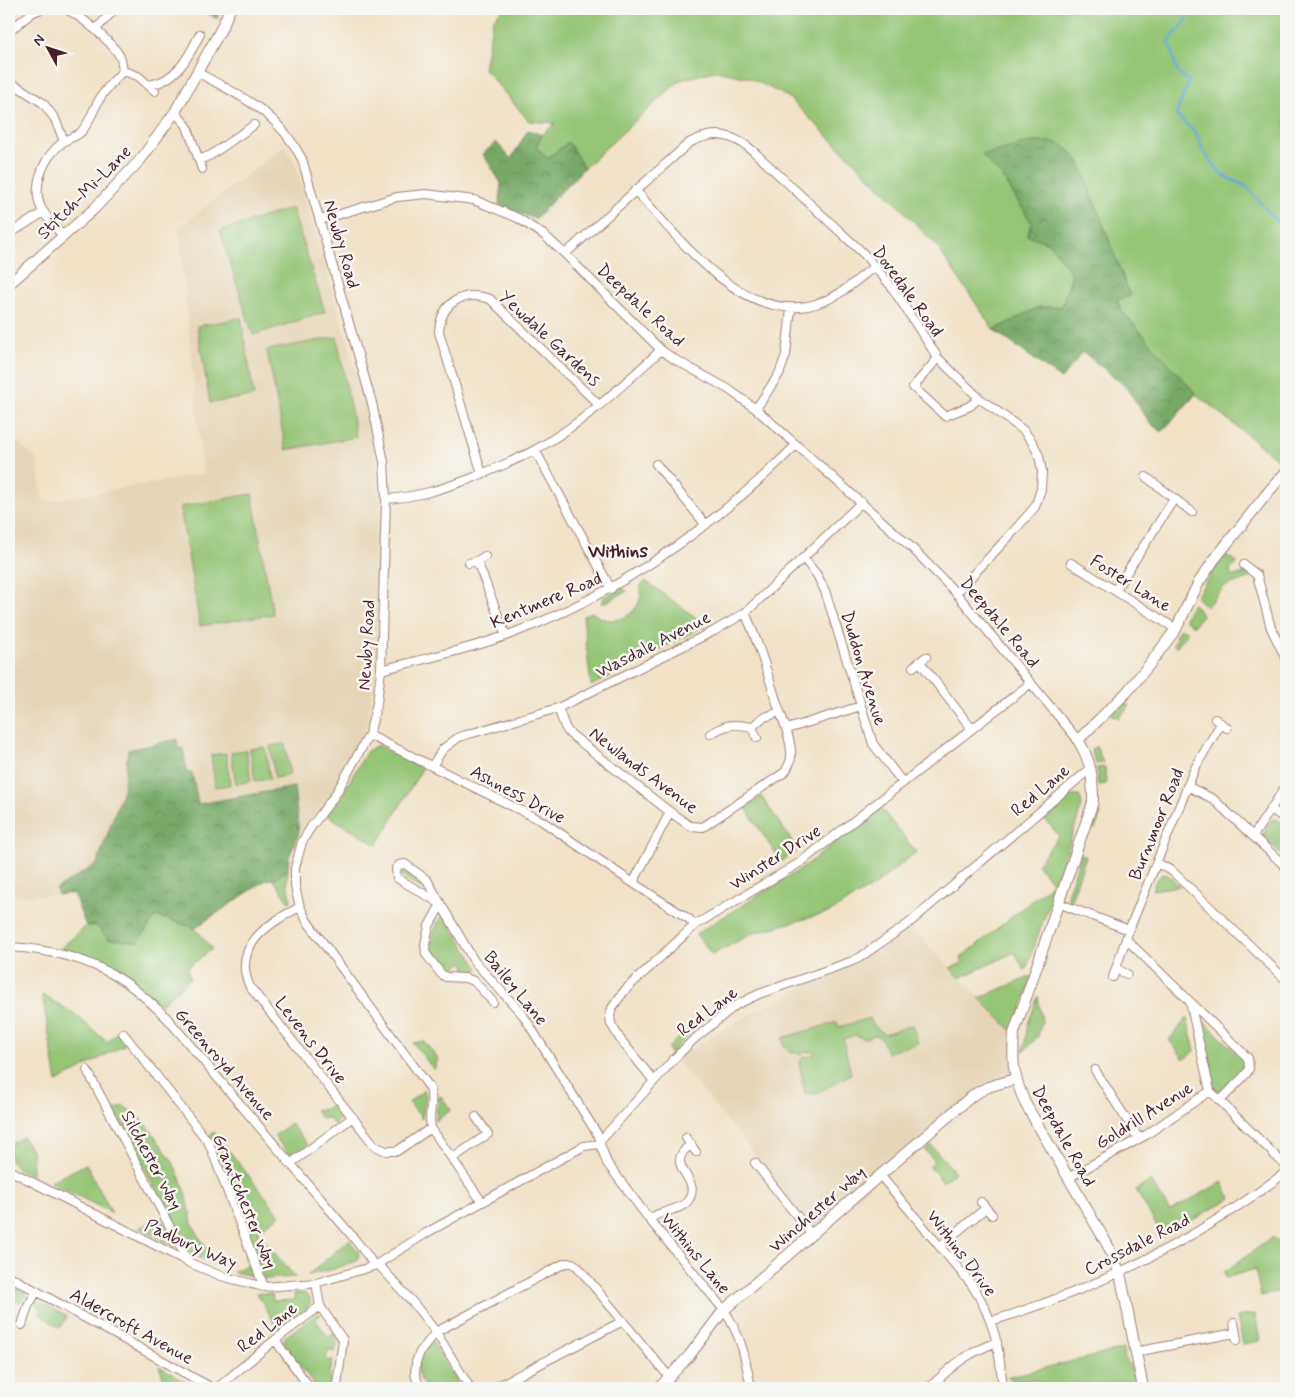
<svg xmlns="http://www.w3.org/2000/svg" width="1295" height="1397" viewBox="0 0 1295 1397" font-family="Mynerve,sans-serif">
  <defs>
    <pattern id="forest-crowns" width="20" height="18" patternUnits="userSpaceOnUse" patternTransform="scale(1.25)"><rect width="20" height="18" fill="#7a6"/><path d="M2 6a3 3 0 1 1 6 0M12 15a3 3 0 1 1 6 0" fill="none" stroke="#648a54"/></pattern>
    <pattern id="cemetery-stones" width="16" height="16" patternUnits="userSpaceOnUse" patternTransform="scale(1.25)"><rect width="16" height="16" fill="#94c575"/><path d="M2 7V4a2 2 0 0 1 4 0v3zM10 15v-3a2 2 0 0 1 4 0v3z" fill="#7b9f60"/></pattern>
  </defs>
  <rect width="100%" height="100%" fill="#f6f6f2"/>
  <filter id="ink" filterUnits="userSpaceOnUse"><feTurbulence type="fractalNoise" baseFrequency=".02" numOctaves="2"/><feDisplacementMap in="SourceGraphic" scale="10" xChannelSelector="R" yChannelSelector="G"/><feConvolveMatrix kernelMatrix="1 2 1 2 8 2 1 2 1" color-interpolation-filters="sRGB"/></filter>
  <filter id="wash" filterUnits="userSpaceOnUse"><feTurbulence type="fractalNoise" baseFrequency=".0096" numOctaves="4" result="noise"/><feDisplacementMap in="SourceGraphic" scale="20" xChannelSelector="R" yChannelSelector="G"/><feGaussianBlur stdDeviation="1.12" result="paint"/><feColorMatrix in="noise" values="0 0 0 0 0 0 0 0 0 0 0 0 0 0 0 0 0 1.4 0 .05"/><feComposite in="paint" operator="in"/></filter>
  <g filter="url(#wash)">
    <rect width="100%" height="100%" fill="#f1e2c8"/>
    <path fill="#e6d5b7" d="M284,146L295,163L375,435L381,533L377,651L369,718L359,745L334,790L297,835L282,829L70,895L9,896V434L36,459L43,502L203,474L179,228Z
      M908,924L1014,1033L1015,1079L988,1087L812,1235L755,1163L756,1156L675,1058L736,1022L859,958Z"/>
    <path fill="#94c575" stroke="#6f7250" d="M503,9H1286V466L1196,394L1121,310L1117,300L1130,296L1080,163L1069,150L982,155L1003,178L1032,223L1027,235L1049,243L1072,274L1062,307H1039L994,330L936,245L896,203L788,97L750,78L715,71L680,80L584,168L568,142L548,158L536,147L542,135L555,123L529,121L484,69L493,19Z
      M292,208L325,312L253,335L220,231Z
      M241,318L254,396L210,403L197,326Z
      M337,337L356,437L286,450L267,350Z
      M252,494L273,614L200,626L180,507Z
      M1224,554L1238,562L1230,569L1231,577C1238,575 1246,571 1252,577L1225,586L1206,607L1196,597Z
      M646,581L706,625L591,686L583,616L592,612C614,631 645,614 641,585Z
      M621,588L627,591L602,604L604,597Z
      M1192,604L1194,605L1202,615L1193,626L1185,619Z
      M1180,628L1188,632L1176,647L1173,644L1177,638L1175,637Z
      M1123,702L1129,706L1119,718L1111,715Z
      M285,744L290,775L275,778L270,746Z
      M378,745L422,769L377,845L327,815L339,800L367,751Z
      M1096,746L1103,763L1096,764L1091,750Z
      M265,747L270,779L255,781L250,749Z
      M246,750L251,781L236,784L231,752Z
      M226,753L230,785L215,787L211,755Z
      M1105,767L1106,784L1098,785L1097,768Z
      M761,796L798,850L781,862L745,807Z
      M1070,796H1078L1080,797L1082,805L1059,876L1026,969L1024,970L1015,952L960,978L950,968L963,963L961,958L1053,883L1037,864L1059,836L1045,819L1048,814Z
      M880,807L916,852L874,886L830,912L753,933L712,955L696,934L804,867Z
      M1095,811L1101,813L1095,829L1090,827Z
      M1286,817V858L1264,838C1262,831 1267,826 1271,820L1277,819L1282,823Z
      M1081,854L1086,856L1070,903L1067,896L1068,892Z
      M288,870L287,883L291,901L289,902L273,879Z
      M402,870H405L422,880L430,891L429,893L401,876Z
      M1162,874L1168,875L1180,886L1152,890L1156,880Z
      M442,915H444L479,969L473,974L465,969L466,965L461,962C453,976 448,975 439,962C436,958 431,955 431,949C431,937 436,925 442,915Z
      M156,916L195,928L212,949L187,968L190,978L160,1005C128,974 103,961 61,948L86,926L96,925L108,939Z
      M1032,976L1014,1033L979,998Z
      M42,995L72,1012L107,1042L117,1032L124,1040V1045L57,1082Z
      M1038,996L1042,1021L1038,1036L1023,1052L1028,1024Z
      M869,1018L871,1023L884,1034L912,1025L918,1043L887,1053L882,1039L876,1035L863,1039L856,1035L843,1039L851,1074L816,1094L805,1093L799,1062L804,1056H806L807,1057L814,1055L813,1051L798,1054L795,1051L791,1054L785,1047L782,1038L837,1022L839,1027Z
      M1187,1018L1195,1051L1184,1059L1169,1040Z
      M1202,1019L1244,1060L1243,1069L1222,1090L1219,1091L1214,1087L1199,1024Z
      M685,1031L690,1033L670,1054L668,1048Z
      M424,1041L438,1059L434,1070L413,1043Z
      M424,1090L426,1095L422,1119L409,1102Z
      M441,1096L451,1110L436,1121L438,1098Z
      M333,1103L340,1113L339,1119L334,1125L329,1118L322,1119L315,1111L326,1109Z
      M124,1106L144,1121L173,1162L186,1192L192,1223L215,1265L189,1253L114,1110Z
      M290,1123L308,1145L296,1154L288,1153L274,1136Z
      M214,1132L280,1215L257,1232L295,1277L264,1279L209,1136Z
      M23,1137L32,1152V1175C14,1167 9,1166 9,1145Z
      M931,1145L955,1172L943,1182L929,1166L934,1161L925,1150Z
      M86,1164L112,1213L50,1182Z
      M1151,1181L1170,1211L1222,1182L1231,1198L1163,1237L1136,1190Z
      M161,1217L176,1247L139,1228Z
      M1273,1237L1286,1249V1296L1285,1290L1261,1296L1255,1269L1226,1278L1224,1272Z
      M349,1240C354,1247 363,1252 357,1261L331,1270L308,1275Z
      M251,1263L253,1267L254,1276L233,1272Z
      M9,1285L28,1295L20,1302L9,1299Z
      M257,1293L272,1294L273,1301L295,1300L294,1293H305L310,1298V1303L308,1307L279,1331Z
      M37,1301L65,1315L67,1318L60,1328L39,1314L41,1309L35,1304Z
      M318,1313L321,1315L315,1319L328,1337L333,1333L337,1343L335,1352L328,1350L326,1360L333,1361C331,1370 326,1380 333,1388H317L284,1344L285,1337Z
      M1255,1314L1260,1341L1243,1344L1237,1317Z
      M432,1341L461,1388H426C411,1369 419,1358 432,1341Z
      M1123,1349L1124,1357L1131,1366L1135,1388H1049L1035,1380L1016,1382L1011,1381L1007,1377Z
      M159,1366L195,1387L197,1388H167Z"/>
    <path fill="url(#forest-crowns)" stroke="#606448" d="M528,130L542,135L536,147L548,158L568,142L584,168L535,219L499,205L501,183L483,154L496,142L511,159Z
      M1032,142C1059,141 1062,141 1080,163L1130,296L1117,300L1121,310L1196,394L1162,432L1151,424L1125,386L1083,352L1061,379L994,330L1039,307H1062L1072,274L1049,243L1027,235L1032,223L1003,178L982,155Z
      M177,739L178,748H183L187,773L192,772L198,804L294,787L299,833L289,857L288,870L273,879L266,880L195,928L156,916L138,942L108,939L96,925L86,926L73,893L58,895L56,889L97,864L123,790L128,750Z"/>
    <path fill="url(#cemetery-stones)" stroke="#6f7250" d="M200,9H221L217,19Z"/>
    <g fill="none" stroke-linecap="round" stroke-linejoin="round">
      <path stroke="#5eabd7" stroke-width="2.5" d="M1190,9L1185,22L1169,41L1178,73L1189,81L1176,115L1196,133L1203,151L1222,175L1247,187L1274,219L1286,228"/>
    </g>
  </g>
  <g filter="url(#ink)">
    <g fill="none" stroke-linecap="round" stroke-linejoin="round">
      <g stroke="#9e807a" stroke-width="10">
        <path id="minor" d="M96,29L115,9
          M9,31L33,12L42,9
          M123,71L138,76L155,91
          M197,72C243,98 276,110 302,159L372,403L384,462L386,499L381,670L377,703L369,735L335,795L311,827L302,842L295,868V887L300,907L307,921L430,1088C434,1102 428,1114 431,1128L482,1202
          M9,81L43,103L55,119L64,141
          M149,85C177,81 189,56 200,34
          M175,112L187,126L202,169
          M199,160L211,155L254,125
          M635,190C679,238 748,333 824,301C843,294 859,278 875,266
          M320,220L397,197L426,194L474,200L518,218L544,235L565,254L661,350L674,359L728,389L756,409L911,547L956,593L1078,740
          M9,234L44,212
          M64,237C57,229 50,221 44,213C29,190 43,157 63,142C70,137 77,137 82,131C90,122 93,110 99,100C105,89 114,80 123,71C122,67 122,62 121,59C115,44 79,14 65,9
          M565,254L689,143C713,130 731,133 752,150L864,254L891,286L938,358L979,398L1023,430L1033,443L1039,456L1042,471L1041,489L1035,507L1013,532L956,593
          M938,358L913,387L945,416L970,406L979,398
          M756,409L779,374L786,355L791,309
          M535,450L611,589
          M656,464L706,525
          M482,474L439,332C441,302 463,290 490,299L599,405
          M1146,477L1192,512
          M386,499C417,497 438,490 467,480C489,471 512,462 533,451C581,425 621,387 661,350
          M804,559L817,575L825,591L873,744L903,783
          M477,561L506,636
          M469,563L477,561L485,556
          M1071,563L1176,629
          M1244,565L1257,575L1271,628L1286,659
          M1116,589L1174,499
          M920,662L972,729
          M913,667L926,657
          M381,670C423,659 467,650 508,635C620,594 713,528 796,445
          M558,708L565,727L569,733L670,812L690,826L703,827L785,772C789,765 792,760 791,751C790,734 782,719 777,703C767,673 759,642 745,613
          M1215,719L1227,728
          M752,727L757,738
          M787,729L861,706
          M710,734C727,724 733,723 752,727L762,718L780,712
          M369,735L542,821L633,883L689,919L695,925
          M432,766L443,749L459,737L558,708L714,631L745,613L862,502
          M1187,786L1213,799L1286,867
          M1271,809L1281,816
          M1253,836L1286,786
          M1157,863L1172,871L1286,980
          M633,883L670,812
          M1058,903L1129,930
          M441,904L397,878L396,869L399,865L405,864L427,880L474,961L523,1015L601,1140
          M441,904L429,926L425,944L426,954L441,974L446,977L465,978L474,981L493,1002
          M300,907C268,923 231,947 250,987L375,1146L386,1151H397L431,1128
          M1126,939L1248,1058L1249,1069L1246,1074L1220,1101
          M9,947C48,949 88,958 122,980C138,990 152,1004 166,1017L352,1236L368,1256L374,1266
          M1116,969L1127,974
          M1113,977L1129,930L1195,768L1221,723
          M1190,1002L1210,1091L1286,1166
          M123,1033L209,1143L264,1287
          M87,1070L189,1263
          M1095,1070L1139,1139
          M654,1081L620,1039L611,1024L610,1016L612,1008L625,990L695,925L801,862L1031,683
          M686,1138L696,1152
          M600,1144L607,1163L649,1219L724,1310C742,1337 745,1357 751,1388
          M453,1158L488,1134L476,1117
          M755,1163L812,1235
          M290,1164L353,1117
          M9,1170L190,1263L221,1276L264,1287L316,1283L374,1266L428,1232L584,1146L600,1144L601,1140L675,1058L692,1041L736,1005L759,994L850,962L859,958L908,924L1091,768
          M880,1175L972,1285C995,1321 999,1347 1003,1388
          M1068,1178L1146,1135L1210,1091
          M981,1202L992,1215
          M649,1219C661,1210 679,1211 687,1202C706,1178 660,1168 691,1144
          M940,1246L986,1208
          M378,1264L415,1305L436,1332L470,1388
          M9,1276L212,1388
          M320,1306L343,1340L337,1385L339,1388
          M991,1321C1097,1289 1198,1239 1286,1172
          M1234,1323L1237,1340
          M22,1325L28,1306L37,1291
          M275,1340L310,1388
          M1135,1352L1235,1333
          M217,1388L275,1340L320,1306L316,1283
          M423,1388L418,1383L415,1374L416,1362L420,1352L436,1332L565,1263H572L577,1266L670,1378
          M494,1388L623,1321
          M929,1388C953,1365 965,1354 997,1342"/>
      </g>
      <g stroke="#9e807a" stroke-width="12">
        <path id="tertiary" d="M9,284L94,209L141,159L175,112L220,31L230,9
          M659,1388L689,1356L724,1310L973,1095L988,1087L1015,1079
          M1143,1388L1120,1273L1107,1244L1025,1103C1013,1074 1012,1065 1014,1033L1093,802C1093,777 1091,761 1078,740L1127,692L1149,665L1176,629L1199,582L1214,560L1269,491L1286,472"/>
      </g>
      <use href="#minor" stroke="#fff" stroke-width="8"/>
      <use href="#tertiary" stroke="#fff" stroke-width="10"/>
    </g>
  </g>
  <g text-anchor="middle" stroke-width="5" stroke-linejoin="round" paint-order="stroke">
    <g font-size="18" fill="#4a1f2b" stroke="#f6f6f2">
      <text transform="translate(84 192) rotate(-45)" y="6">Stitch-Mi-Lane</text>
      <text transform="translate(342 244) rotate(74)" y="6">Newby Road</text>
      <text transform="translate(908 291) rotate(54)" y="6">Dovedale Road</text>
      <text transform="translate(641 305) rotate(43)" y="6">Deepdale Road</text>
      <text transform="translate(550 338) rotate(43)" y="6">Yewdale Gardens</text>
      <text transform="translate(1131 583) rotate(32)" y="6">Foster Lane</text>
      <text transform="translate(546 600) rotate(-23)" y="6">Kentmere Road</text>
      <text transform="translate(1000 622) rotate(50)" y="6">Deepdale Road</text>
      <text transform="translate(653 644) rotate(-27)" y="6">Wasdale Avenue</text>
      <text transform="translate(366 645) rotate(-87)" y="6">Newby Road</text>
      <text transform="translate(864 668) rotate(73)" y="6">Duddon Avenue</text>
      <text transform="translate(644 770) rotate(37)" y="6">Newlands Avenue</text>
      <text transform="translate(1040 790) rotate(-40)" y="6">Red Lane</text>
      <text transform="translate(518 794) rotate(28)" y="6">Ashness Drive</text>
      <text transform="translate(1156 824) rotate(-68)" y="6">Burnmoor Road</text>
      <text transform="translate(775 857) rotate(-33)" y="6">Winster Drive</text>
      <text transform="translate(516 988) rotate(51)" y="6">Bailey Lane</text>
      <text transform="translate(707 1011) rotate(-37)" y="6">Red Lane</text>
      <text transform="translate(311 1040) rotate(52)" y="6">Levens Drive</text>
      <text transform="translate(225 1064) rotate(49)" y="6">Greenroyd Avenue</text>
      <text transform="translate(1144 1115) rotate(-32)" y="6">Goldrill Avenue</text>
      <text transform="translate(1064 1136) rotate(61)" y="6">Deepdale Road</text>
      <text transform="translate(152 1160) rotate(62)" y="6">Silchester Way</text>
      <text transform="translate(245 1201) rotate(68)" y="6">Grantchester Way</text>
      <text transform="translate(817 1209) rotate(-41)" y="6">Winchester Way</text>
      <text transform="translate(191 1244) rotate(24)" y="6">Padbury Way</text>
      <text transform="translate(1137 1244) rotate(-27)" y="6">Crossdale Road</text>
      <text transform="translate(696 1253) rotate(51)" y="6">Withins Lane</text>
      <text transform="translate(962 1253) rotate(53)" y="6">Withins Drive</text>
      <text transform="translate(132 1326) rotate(29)" y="6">Aldercroft Avenue</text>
      <text transform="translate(267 1327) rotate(-38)" y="6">Red Lane</text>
    </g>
    <g font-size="19" font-weight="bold" fill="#4a1f2b" stroke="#f6f6f2">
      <text x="618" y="557">Withins</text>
    </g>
  </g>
  <rect width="1295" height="1397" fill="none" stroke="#f6f6f2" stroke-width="30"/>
  <g transform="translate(48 48) rotate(310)" stroke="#f6f6f2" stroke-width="4" paint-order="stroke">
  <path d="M0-4L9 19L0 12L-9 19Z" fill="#4a1f2b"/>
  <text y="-8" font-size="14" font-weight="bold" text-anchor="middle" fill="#4a1f2b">N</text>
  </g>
</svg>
